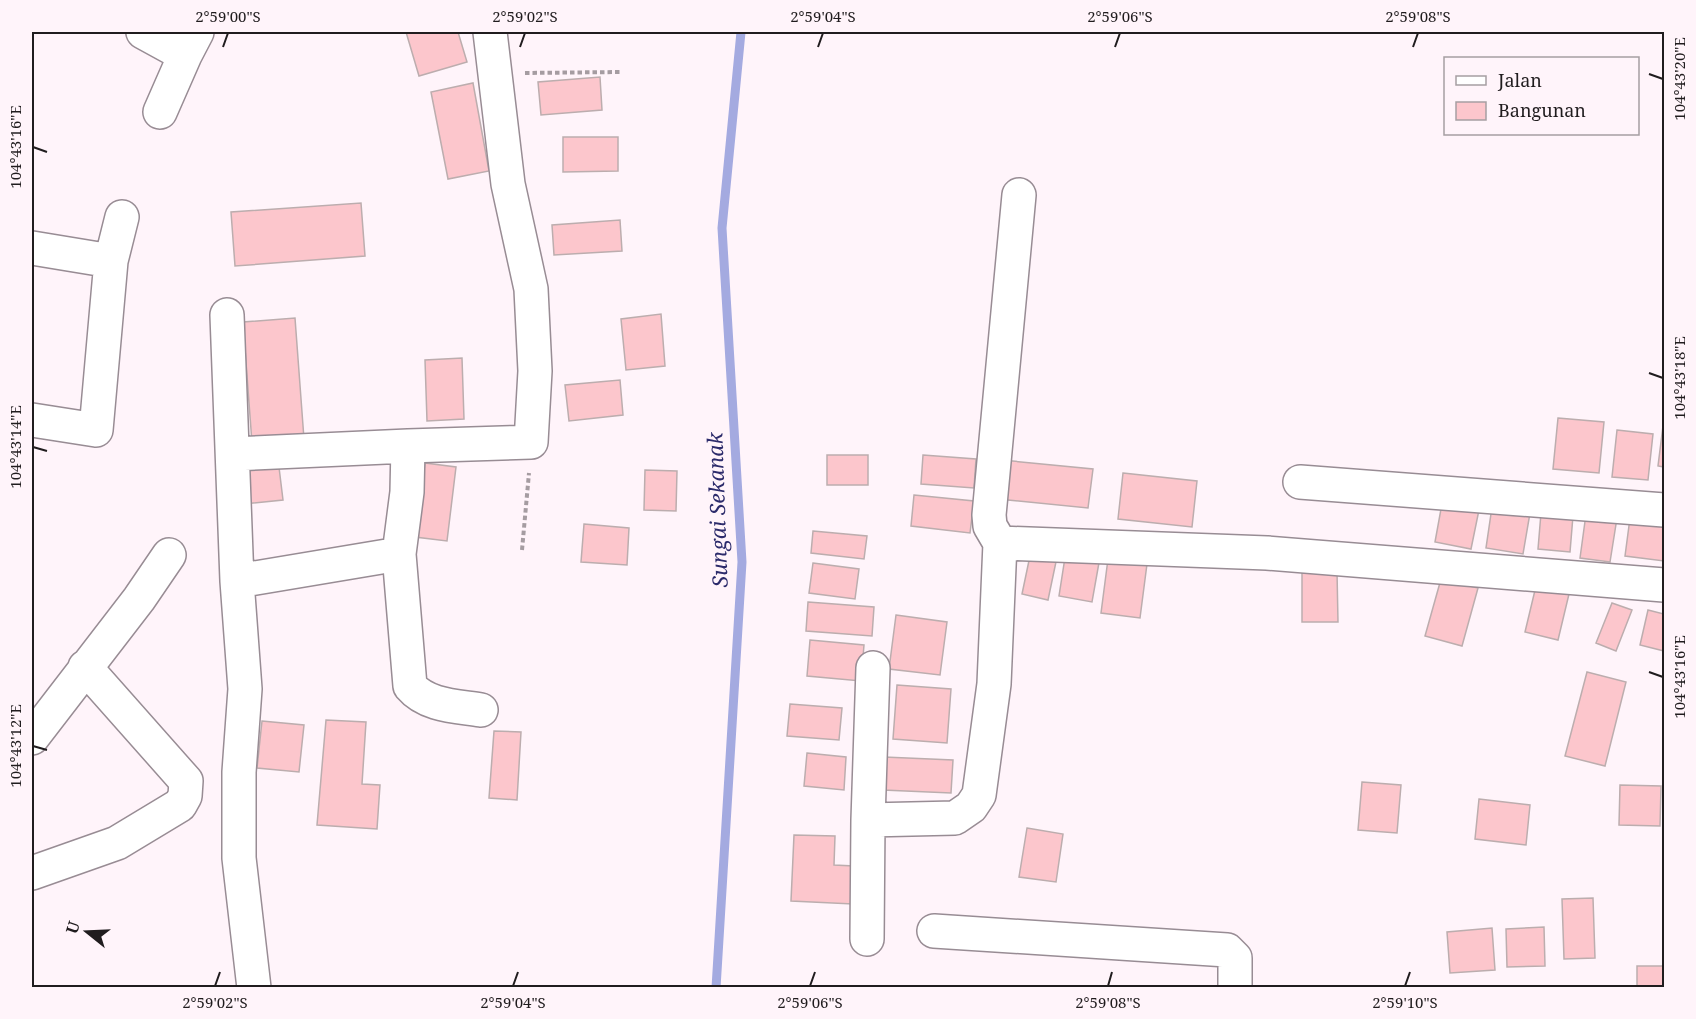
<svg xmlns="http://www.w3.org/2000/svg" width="1696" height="1019" viewBox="0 0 1696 1019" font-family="'Noto Serif',serif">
  <rect width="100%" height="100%" fill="#fff4fa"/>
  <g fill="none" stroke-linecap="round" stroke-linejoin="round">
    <path stroke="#a4aae0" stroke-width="9" d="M716,988L742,562L722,228L741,32"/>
  </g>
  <path fill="#fcc6cc" stroke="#bcadae" stroke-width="1.5" d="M406,32H458L467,62L419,76Z
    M600,77L602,110L541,115L538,82Z
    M473,83L489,171L448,179L431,92Z
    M563,137H618V171L563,172Z
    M361,203L365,256L235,266L231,212Z
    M620,220L622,251L554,255L552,225Z
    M661,314L665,366L626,370L621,319Z
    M295,318L304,439L252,443L243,322Z
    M462,358L464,419L427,421L425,360Z
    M620,380L623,415L569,421L565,385Z
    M1558,418L1604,422L1599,473L1553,469Z
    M1663,426H1664V467L1658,466Z
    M1617,430L1653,434L1648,480L1612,477Z
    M827,455H868V485H827Z
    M923,455L976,459L974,488L921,484Z
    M278,459L283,500L243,504L238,464Z
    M1002,460L1093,469L1088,508L998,499Z
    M425,463L456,467L447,541L415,537Z
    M645,470L677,471L676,511L644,510Z
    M1123,473L1197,481L1192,527L1118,519Z
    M914,495L974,501L970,533L911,526Z
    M1443,498L1480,505L1471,549L1435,542Z
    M1492,507L1530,513L1523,554L1486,548Z
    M1541,513L1573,516L1570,552L1538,549Z
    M1586,514L1617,518L1610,562L1580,558Z
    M1630,518L1664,523V561L1625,556Z
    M584,524L629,528L627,565L581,562Z
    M813,531L867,536L864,559L811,553Z
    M1031,551L1057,557L1048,600L1022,594Z
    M1066,551L1100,557L1092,602L1059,596Z
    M1108,559L1147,564L1140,618L1101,613Z
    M813,563L859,569L855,599L809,593Z
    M1302,571H1337L1338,622H1302Z
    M1441,579L1478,588L1462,646L1425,636Z
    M1536,586L1569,594L1558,640L1525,632Z
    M808,602L874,607L872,636L806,631Z
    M1612,603L1632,610L1616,651L1596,643Z
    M1648,610L1664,614V651L1640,645Z
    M896,615L947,622L940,675L889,669Z
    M810,640L864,645L861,681L807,676Z
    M1587,672L1626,682L1605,766L1565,756Z
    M897,685L951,689L947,743L893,739Z
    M790,704L842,708L839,740L787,736Z
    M326,720L366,722L362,784L380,785L377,829L317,825Z
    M262,721L304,725L299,772L257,768Z
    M494,731L521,732L517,800L489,798Z
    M807,753L846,757L844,790L804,786Z
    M884,757L953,760L951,793L883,790Z
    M1362,782L1401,785L1397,833L1358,830Z
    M1620,785L1661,786L1660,826L1619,825Z
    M1479,799L1530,805L1526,845L1475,839Z
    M1027,828L1063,834L1056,882L1019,877Z
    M794,835L835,836L834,865L854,866L853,904L791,901Z
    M1593,898L1595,958L1564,959L1562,899Z
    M1544,927L1545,966L1507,967L1506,929Z
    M1492,928L1495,970L1450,973L1447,932Z
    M1637,966H1664V988H1637Z"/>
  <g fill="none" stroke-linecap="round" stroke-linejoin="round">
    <g stroke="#988c94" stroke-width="36">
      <path id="minor" d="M143,32L185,55L197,32
        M160,112L185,55
        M32,248L111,261L96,430L32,420
        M111,261L122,217
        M227,315L237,581L245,689L239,772V858L254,988
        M233,454L408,446
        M1300,482L1664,510
        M1000,543L990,526L989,515L1019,195
        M237,581L399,554
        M481,710C456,706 427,706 410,686L399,554L407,492L408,446L531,442L535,371L531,289L508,184L490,32
        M32,738L139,599L169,555
        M868,820L955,818L971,807L979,795L994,684L1000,543L1267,553L1664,585
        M32,873L117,843L180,805L185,796L186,781L85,667
        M934,931L1227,950L1235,958V988
        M867,939L868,820L873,668"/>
    </g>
    <path stroke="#a59ca1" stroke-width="4" stroke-dasharray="4.5 3" stroke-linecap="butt" d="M525,73L620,72
      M522,550L529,473"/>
    <use href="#minor" stroke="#fff" stroke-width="33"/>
  </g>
  <path fill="none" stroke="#201c1e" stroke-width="2" d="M223,47L228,33M520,47L525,33M818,47L823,33M1115,47L1120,33M1413,47L1418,33M1649,74L1663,79M33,147L47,152M1649,373L1663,378M33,447L47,451M1649,672L1663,677M33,746L47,750M215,986L220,972M513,986L518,972M810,986L815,972M1108,986L1112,972M1405,986L1410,972"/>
  <g text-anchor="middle" stroke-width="4.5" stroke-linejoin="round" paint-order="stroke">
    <g font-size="21" font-style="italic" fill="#2c2b6b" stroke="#fff4fa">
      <text transform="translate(718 510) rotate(-92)" y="7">Sungai Sekanak</text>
    </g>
  </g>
  <rect width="1696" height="1019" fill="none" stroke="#fff4fa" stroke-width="66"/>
  <rect x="1444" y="57" width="195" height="78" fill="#fff4fa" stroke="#a69ea2" stroke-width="1.5"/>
  <rect x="1456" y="76" width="30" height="9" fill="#ffffff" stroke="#a69ea2" stroke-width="1.5"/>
  <text x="1498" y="87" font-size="18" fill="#201c1e">Jalan</text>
  <rect x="1456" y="102" width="30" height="18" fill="#fcc6cc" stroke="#a69ea2" stroke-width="1.5"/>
  <text x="1498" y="117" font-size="18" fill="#201c1e">Bangunan</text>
  <g transform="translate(87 932) rotate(288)" stroke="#fff4fa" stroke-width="4.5" paint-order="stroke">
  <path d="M0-4.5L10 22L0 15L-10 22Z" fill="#201c1e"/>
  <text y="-9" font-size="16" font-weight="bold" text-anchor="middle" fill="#201c1e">U</text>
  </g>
  <rect x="33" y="33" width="1630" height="953" fill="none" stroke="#201c1e" stroke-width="2"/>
  <g font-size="15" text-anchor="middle" fill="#201c1e">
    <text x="228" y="22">2°59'00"S</text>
    <text x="525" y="22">2°59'02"S</text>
    <text x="823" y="22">2°59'04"S</text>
    <text x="1120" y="22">2°59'06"S</text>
    <text x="1418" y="22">2°59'08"S</text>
    <text transform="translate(1680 79) rotate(-90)" y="5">104°43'20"E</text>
    <text transform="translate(16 147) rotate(-90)" y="5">104°43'16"E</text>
    <text transform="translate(1680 378) rotate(-90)" y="5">104°43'18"E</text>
    <text transform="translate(16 447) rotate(-90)" y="5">104°43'14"E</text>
    <text transform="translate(1680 677) rotate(-90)" y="5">104°43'16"E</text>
    <text transform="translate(16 746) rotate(-90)" y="5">104°43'12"E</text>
    <text x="215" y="1008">2°59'02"S</text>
    <text x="513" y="1008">2°59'04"S</text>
    <text x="810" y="1008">2°59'06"S</text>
    <text x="1108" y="1008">2°59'08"S</text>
    <text x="1405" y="1008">2°59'10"S</text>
  </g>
</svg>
